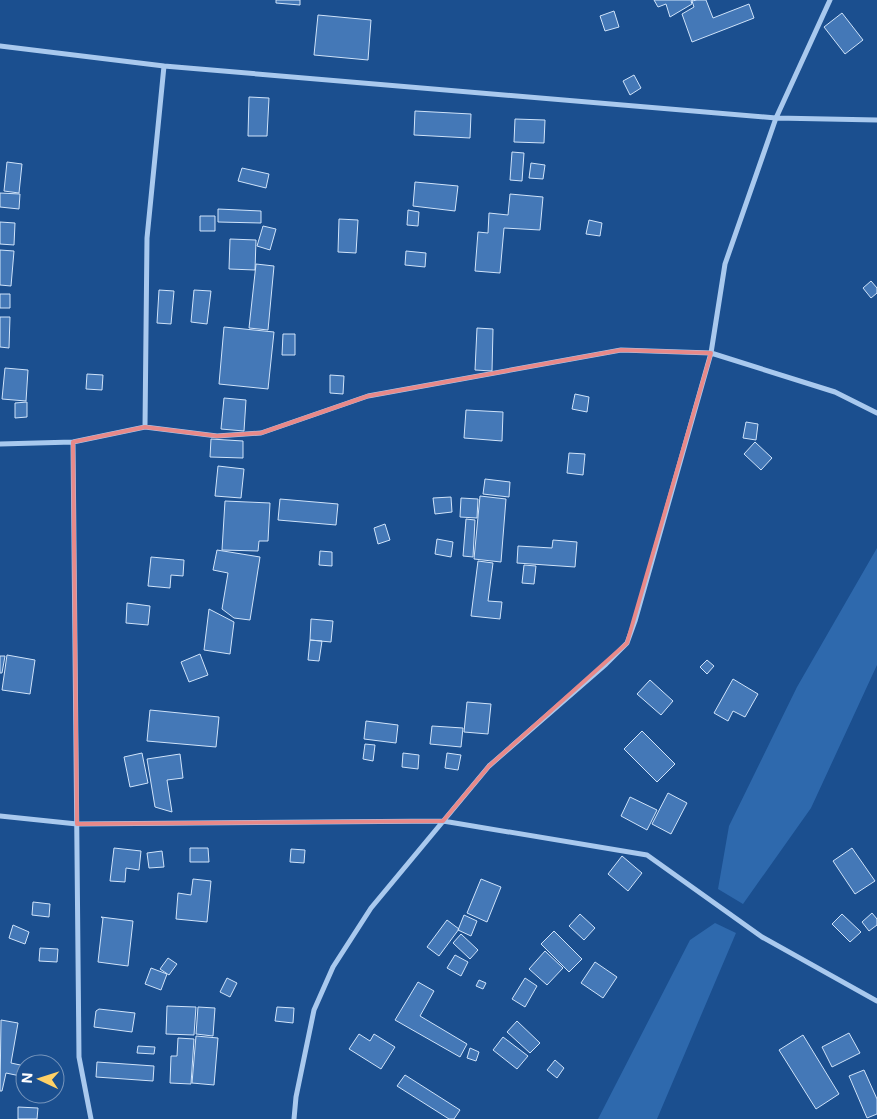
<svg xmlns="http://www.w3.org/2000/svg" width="877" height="1119" viewBox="0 0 877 1119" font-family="Inter,sans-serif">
  <rect width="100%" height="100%" fill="#1b4f8f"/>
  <path fill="#2e69ad" d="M877,548V665L811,808L743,904L718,889L729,826L797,687Z
    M715,923L736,933L657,1119H598L690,940Z"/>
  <path fill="#4478b7" stroke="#cfe3fa" d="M276,0H300V5L276,3Z
    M654,0H693L691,1L692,4L670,17L666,4L658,7Z
    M697,0H706L713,18L749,4L754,18L692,42L682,14L694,7L692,1Z
    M614,11L619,27L605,31L600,16Z
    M842,13L863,40L845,54L824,27Z
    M318,15L371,20L368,60L314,55Z
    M634,75L641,88L630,95L623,81Z
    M249,97L269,98L267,136H248Z
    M415,111L471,114L470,138L414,135Z
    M515,119L545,120L544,143L514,142Z
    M512,152L524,153L522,181L510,180Z
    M7,162L22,164L19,193L4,191Z
    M531,163L545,165L543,179L529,178Z
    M242,168L269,174L266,188L238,181Z
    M415,182L458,186L455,211L413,206Z
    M0,193L20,194L19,209L0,207Z
    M510,194L543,197L540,230L504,228L500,273L475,271L478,232L488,233L489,213L508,215Z
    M218,209L261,211V223L218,222Z
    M408,210L419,212L418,226L407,225Z
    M200,216H215V231H200Z
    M339,219L358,220L356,253L338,252Z
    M589,220L602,223L600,236L586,234Z
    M0,222L15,223L14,245L0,244Z
    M263,226L276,229L270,250L257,246Z
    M230,239L256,240L255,270L229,269Z
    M0,250L14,251L11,286L0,285Z
    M406,251L426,253L425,267L405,265Z
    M256,264L274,266L268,330L249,328Z
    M871,281L877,288V293L871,298L863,288Z
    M159,290L174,291L171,324L157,323Z
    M194,290L211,291L207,324L191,322Z
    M0,294H10V308H0Z
    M0,317H10L9,348L0,347Z
    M224,327L274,332L268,389L219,384Z
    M477,328L493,329L492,371L475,370Z
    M283,334H295V355H282Z
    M5,368L28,370L26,401L2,399Z
    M87,374L103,375L102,390L86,389Z
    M330,375L344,376L343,394L330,393Z
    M575,394L589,397L587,412L572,409Z
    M224,398L246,400L244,431L221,429Z
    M27,402V417L15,418V403Z
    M466,410L503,412L502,441L464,438Z
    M746,422L758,424L756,440L743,438Z
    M211,439L243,441V458L210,457Z
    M755,442L772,458L761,470L744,454Z
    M569,453L585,454L583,475L567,473Z
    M218,466L244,469L241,498L215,496Z
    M485,479L510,482L509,497L483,494Z
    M480,496L506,499L501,562L474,559Z
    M451,497L452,512L435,514L433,498Z
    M461,498L478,499L477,518L460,517Z
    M280,499L338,504L336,525L278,520Z
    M225,501L270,503L268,541H259L258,551L222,550Z
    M466,519L475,520L473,557L463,556Z
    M385,524L390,540L378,544L374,528Z
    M437,539L453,542L451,557L435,554Z
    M553,540L577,542L575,567L517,563L518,546L552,548Z
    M217,550L260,557L250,620L234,618L222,609L228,573L213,570Z
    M320,551L332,552V566L319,565Z
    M151,557L184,560L183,576L171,575L170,588L148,586Z
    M478,561L493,563L488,601L502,602L500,619L471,616Z
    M524,565L536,566L534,584L522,583Z
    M127,603L150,606L148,625L126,623Z
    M209,609L234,622L230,654L204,650Z
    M311,619L333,621L331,642L310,640Z
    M310,640L322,641L319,661L308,660Z
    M200,654L208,675L189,682L181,662Z
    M7,655L35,660L30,694L2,690Z
    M0,656H5L2,673H0Z
    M707,660L714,666L707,674L700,667Z
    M733,679L758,694L745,717L733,711L728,721L714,713Z
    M650,680L673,701L661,715L637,694Z
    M467,702L491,704L488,734L464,732Z
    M150,710L219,717L216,747L147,741Z
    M366,721L398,725L396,743L364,739Z
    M432,726L463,728L461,747L430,744Z
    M642,731L675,764L657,782L624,749Z
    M365,744L375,745L373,761L363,759Z
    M142,753L148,783L130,787L124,757Z
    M403,753L419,755L418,769L402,767Z
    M447,753L461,755L458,770L445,768Z
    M180,754L183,778L167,780L172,812L155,807L147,759Z
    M668,793L687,803L671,834L652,824Z
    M630,797L657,810L647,830L621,816Z
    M114,848L141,851L139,870L126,868L125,882L110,881Z
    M190,848H208L209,862H190Z
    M852,848L875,881L855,894L833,861Z
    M291,849L305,850L304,863L290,862Z
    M162,851L164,867L149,868L147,853Z
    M622,856L642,873L628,891L608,874Z
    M193,879L211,881L207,922L176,919L178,893L191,895Z
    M481,879L501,887L487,922L467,913Z
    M33,902L50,904L49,917L32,915Z
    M872,913L877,919V925L869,931L862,922Z
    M580,914L595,928L584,940L569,926Z
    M842,914L861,932L850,942L832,924Z
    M464,915L477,921L471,936L458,930Z
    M101,917L133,921L128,966L98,962L103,918Z
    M447,920L459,929L439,956L427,947Z
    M13,925L29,932L25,944L9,938Z
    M554,931L582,959L569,972L541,944Z
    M461,934L478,950L470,959L453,943Z
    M40,948L58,949L57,962L39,961Z
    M545,951L563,968L547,985L529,969Z
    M455,955L468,962L461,976L447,968Z
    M168,958L177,964L169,975L160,969Z
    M595,962L617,977L603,998L581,983Z
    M151,968L167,974L161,990L145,984Z
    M227,978L237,983L230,997L220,992Z
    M525,978L537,986L525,1007L512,999Z
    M479,980L486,983L483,989L476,986Z
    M418,982L434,991L420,1016L467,1044L460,1057L395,1020Z
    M167,1006L196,1007L194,1035L166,1034Z
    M198,1007L215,1008L213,1036L196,1034Z
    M277,1007L294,1008L293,1023L275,1021Z
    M99,1009L135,1013L132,1032L94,1027L96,1011Z
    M1,1020L18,1023L11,1063L25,1066V1077L6,1073L2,1091H0Z
    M517,1021L540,1043L530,1053L507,1032Z
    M849,1033L860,1053L832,1067L822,1047Z
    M359,1034L370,1041L374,1034L395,1047L381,1069L349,1049Z
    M803,1035L839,1094L816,1109L779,1050Z
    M196,1036L218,1038L214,1085L192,1083Z
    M503,1037L528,1056L517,1069L493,1050Z
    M178,1038L194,1039L191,1084L170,1083L171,1056H177Z
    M138,1046L155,1047L154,1054L137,1053Z
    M470,1048L479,1052L476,1061L467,1058Z
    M555,1060L564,1068L557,1078L547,1070Z
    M97,1062L154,1066L153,1081L96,1077Z
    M864,1070L877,1099V1114L867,1118L849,1076Z
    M405,1075L460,1110L454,1119H449L397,1086Z
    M18,1107L38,1108L37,1119H18Z"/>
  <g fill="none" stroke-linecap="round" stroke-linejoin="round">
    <path stroke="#a9c9ee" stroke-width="5" d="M0,46L164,66L147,238L145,427
      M164,66L776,118L877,120
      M73,442L79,1057L91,1119
      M0,444L73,442L145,427L217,436L261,433L368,396L621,350L711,353L835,392L877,413
      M0,816L77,824L443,821L647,855L762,937L877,1001
      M294,1119L296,1097L314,1010L333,967L371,908L489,766L606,664L627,643L635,621L711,353L725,264L776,118L830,0"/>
  </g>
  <path fill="none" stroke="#e88989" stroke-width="4" stroke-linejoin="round" d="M621,350L711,353L627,643L489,766L443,821L77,824L73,442L145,427L217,436L261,433L368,396Z"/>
  <g transform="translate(40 1079) rotate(274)"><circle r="24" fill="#1b4f8f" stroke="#7695bc"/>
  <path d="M0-4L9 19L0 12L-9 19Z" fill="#ffd166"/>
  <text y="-8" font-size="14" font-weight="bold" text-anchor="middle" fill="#ffffff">N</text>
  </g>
</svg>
